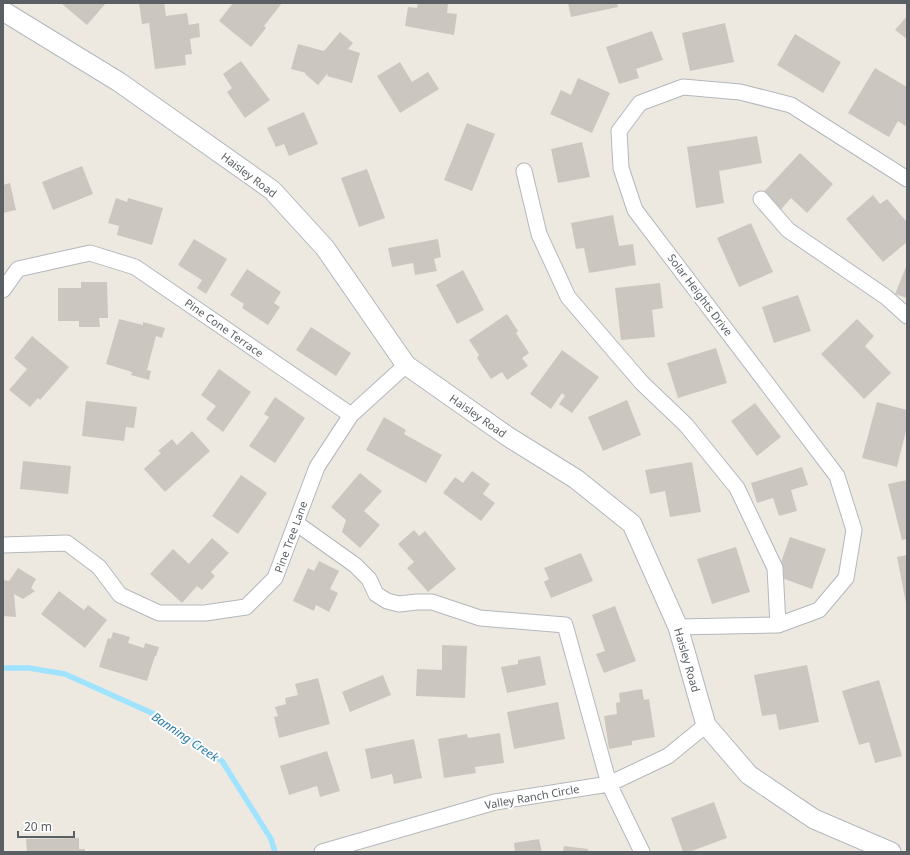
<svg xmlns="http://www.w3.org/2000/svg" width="910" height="855" viewBox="0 0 910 855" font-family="'Noto Sans',sans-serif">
  <rect width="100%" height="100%" fill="#eee9e0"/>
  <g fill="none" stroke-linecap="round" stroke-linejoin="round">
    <path stroke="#9fe3ff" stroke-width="5.5" d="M3,668H29L65,674L154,714L222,761L271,839L275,852"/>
  </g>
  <path fill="#cbc6bf" d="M61,3H106L87,25Z
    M139,3H164L166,16L187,13L189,25L199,23L200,37L190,39L192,54L185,55L186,65L155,69L149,23L142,24Z
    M233,3H282L264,26L266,28L251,47L219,21Z
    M418,3L448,4L447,13L457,14L454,35L405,26L408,7L417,8Z
    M568,3H617L618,7L571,17Z
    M907,16V39L895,30Z
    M725,23L734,62L690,71L682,33Z
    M652,31L663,60L636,69L639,78L619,84L606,47Z
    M340,32L353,43L348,49L360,53L352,83L327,76L328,73L318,85L305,74L306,73L291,69L298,44L324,51Z
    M795,34L841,62L823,93L777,65Z
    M241,61L270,100L245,118L227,92L232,88L223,74Z
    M400,62L412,82L428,72L439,89L400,113L377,76Z
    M875,68L907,87V127L898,121L889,137L848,113Z
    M578,78L610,93L592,133L550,114L561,90L571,95Z
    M304,112L318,144L289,156L284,144L276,147L267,128Z
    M467,123L495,134L472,191L444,180Z
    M757,136L762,163L719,171L724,203L696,208L687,147Z
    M582,142L590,177L558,183L551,149Z
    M800,153L833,184L807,213L791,198L778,213L760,196Z
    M82,166L93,194L53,210L42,182Z
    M367,169L385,218L359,227L341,178Z
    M10,183L16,210L3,213V185Z
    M873,195L880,204L887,199L907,222V242L883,262L846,219Z
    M116,198L127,202L128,198L163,208L152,245L117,235L119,226L108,223Z
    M613,215L619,246L633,244L636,265L589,273L584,248L576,249L571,223Z
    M751,223L773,272L739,287L717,238Z
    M194,239L227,259L206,294L197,288L202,280L178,265Z
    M438,239L441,257L434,259L437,271L415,275L413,263L392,267L388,248Z
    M906,267H907V298L895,294Z
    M247,269L281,292L274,303L280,307L268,325L242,308L244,304L230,295Z
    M463,270L484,310L457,324L436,285Z
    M81,282H107L108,318H99L100,327H79V321H58V288H81Z
    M660,283L663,308L652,310L655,337L621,340L615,288Z
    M798,295L811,331L774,343L762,307Z
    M507,314L518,331L516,333L529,353L522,358L528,366L507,380L502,372L491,379L477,358L479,355L469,340Z
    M119,319L143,325V322L165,328L162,338L156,336L147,370L151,371L149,380L131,375L132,372L106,364Z
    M857,319L874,336L865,346L891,373L864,399L821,354Z
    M311,327L351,353L336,376L296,350Z
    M32,336L69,367L40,400L38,398L30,407L9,390L27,369L14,358Z
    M716,348L727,383L678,398L667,363Z
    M562,350L599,377L572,413L559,404L565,396L562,393L551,409L530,394Z
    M219,369L251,392L223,432L206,419L216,406L201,395Z
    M275,397L305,418L275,463L249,446L269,417L264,414Z
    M627,400L641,435L603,451L588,417Z
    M86,401L137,407L134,428L126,427L124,441L82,436Z
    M877,402L907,410V427L897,467L862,458Z
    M755,403L781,437L757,456L731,421Z
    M384,417L406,430L404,434L442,455L426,483L366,450Z
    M192,431L210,451L165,492L144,469L161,453L158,451L172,439L177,445Z
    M23,461L71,466L68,494L20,489Z
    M692,462L701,512L670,517L665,491L650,494L645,470Z
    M802,467L808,485L791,490L797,511L779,516L773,498L757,503L751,483Z
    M472,471L490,484L483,494L495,503L481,521L443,493L455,477L463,483Z
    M360,473L382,491L364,511L380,525L360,548L342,532L346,520L331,507Z
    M241,475L267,493L238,534L212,516Z
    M907,480V539L902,540L888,484Z
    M414,530L419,536L425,531L456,569L428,592L407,568L414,562L398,544Z
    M790,537L826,549L812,589L776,576Z
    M212,538L229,553L211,572L215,576L202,590L197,586L182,603L150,574L173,549L189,564Z
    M736,547L750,592L712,604L697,559Z
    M581,553L593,581L551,598L544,582L549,579L544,568Z
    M907,555V603H906L897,557Z
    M319,561L339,571L330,589L338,593L329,612L316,605L314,611L293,601L308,568L314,571Z
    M18,568L36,579L31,588L35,591L23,599L14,594L16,617L3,616V580L9,581Z
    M59,591L84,610L88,605L107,620L85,648L41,614Z
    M615,606L636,661L604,673L596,654L605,651L592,615Z
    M113,632L130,637L128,643L144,648L145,643L159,647L156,656H155L147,681L99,667L108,638L111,639Z
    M442,645L467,646L465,698L416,696L417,669L442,670Z
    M540,656L546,685L507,693L501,667L518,664V660Z
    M807,665L819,722L779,730L776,714L762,716L754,675Z
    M383,675L391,695L350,712L342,692Z
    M318,678L330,724L279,738L274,717L278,716L275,707L286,704L285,698L298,695L295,684Z
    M879,680L902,756L875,763L869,742L859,745L842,691Z
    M642,689L644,700L649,699L655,737L632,741V745L609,749L604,716L617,714L616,703L620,702L619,693Z
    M558,702L565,739L514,749L507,712Z
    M500,733L504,763L475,767L476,773L444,778L438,739L467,734L468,738Z
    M414,739L422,778L394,784L392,774L371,779L365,749Z
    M327,751L340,791L320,797L317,786L289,795L280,766Z
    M714,802L727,838L689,852H683L671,818Z
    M79,838V849H85V852H27L26,839Z
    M539,839L542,852H515L514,843Z
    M564,846L588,849V852H563Z"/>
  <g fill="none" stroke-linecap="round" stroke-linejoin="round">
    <g stroke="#b3b8bd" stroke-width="17">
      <path id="minor" d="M524,171L539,234L568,297L642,383L686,425L737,488L775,568L778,625
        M761,199L788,230L886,297L907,316
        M3,290L18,269L90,253L135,267L351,415
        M296,523L355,565L369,579L376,594L387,601L399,604L417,602H432L480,618L565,625L609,784L642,852
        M3,545L67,543L99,567L120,595L159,613H205L246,607L275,578L317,467L351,415L406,365
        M678,627L778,625L819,610L846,578L854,530L837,476L635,210L621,168L619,131L640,103L683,87L740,92L791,105L907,179
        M322,852L495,802L609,784L668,756L706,725"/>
    </g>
    <g stroke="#b3b8bd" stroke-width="21">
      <path id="tertiary" d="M3,11L119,82L272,190L325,248L406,365L507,436L576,479L632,524L678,627L706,725L749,775L814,819L891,852"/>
    </g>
    <use href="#minor" stroke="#fff" stroke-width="15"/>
    <use href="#tertiary" stroke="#fff" stroke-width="19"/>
  </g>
  <g text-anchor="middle" stroke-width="4" stroke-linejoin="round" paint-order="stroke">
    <g font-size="11" fill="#595f63" stroke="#fff">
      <text transform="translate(249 175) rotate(37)" y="4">Haisley Road</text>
      <text transform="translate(700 295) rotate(53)" y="4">Solar Heights Drive</text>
      <text transform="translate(224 328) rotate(35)" y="4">Pine Cone Terrace</text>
      <text transform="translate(478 416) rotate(35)" y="4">Haisley Road</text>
      <text transform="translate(291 537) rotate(-70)" y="4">Pine Tree Lane</text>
      <text transform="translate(687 660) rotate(74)" y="4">Haisley Road</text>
      <text transform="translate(532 797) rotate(-10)" y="4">Valley Ranch Circle</text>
    </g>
    <g font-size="12" font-style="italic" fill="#2e7ba9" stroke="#fff">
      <text transform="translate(185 737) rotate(34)" y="4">Banning Creek</text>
    </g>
  </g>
  <rect width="910" height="855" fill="none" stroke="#595f63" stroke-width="8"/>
  <path d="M18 831v6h56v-6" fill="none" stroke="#595f63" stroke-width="2"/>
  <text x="24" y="831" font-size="12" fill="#595f63" stroke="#ffffff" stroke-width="3" paint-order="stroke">20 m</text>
</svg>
